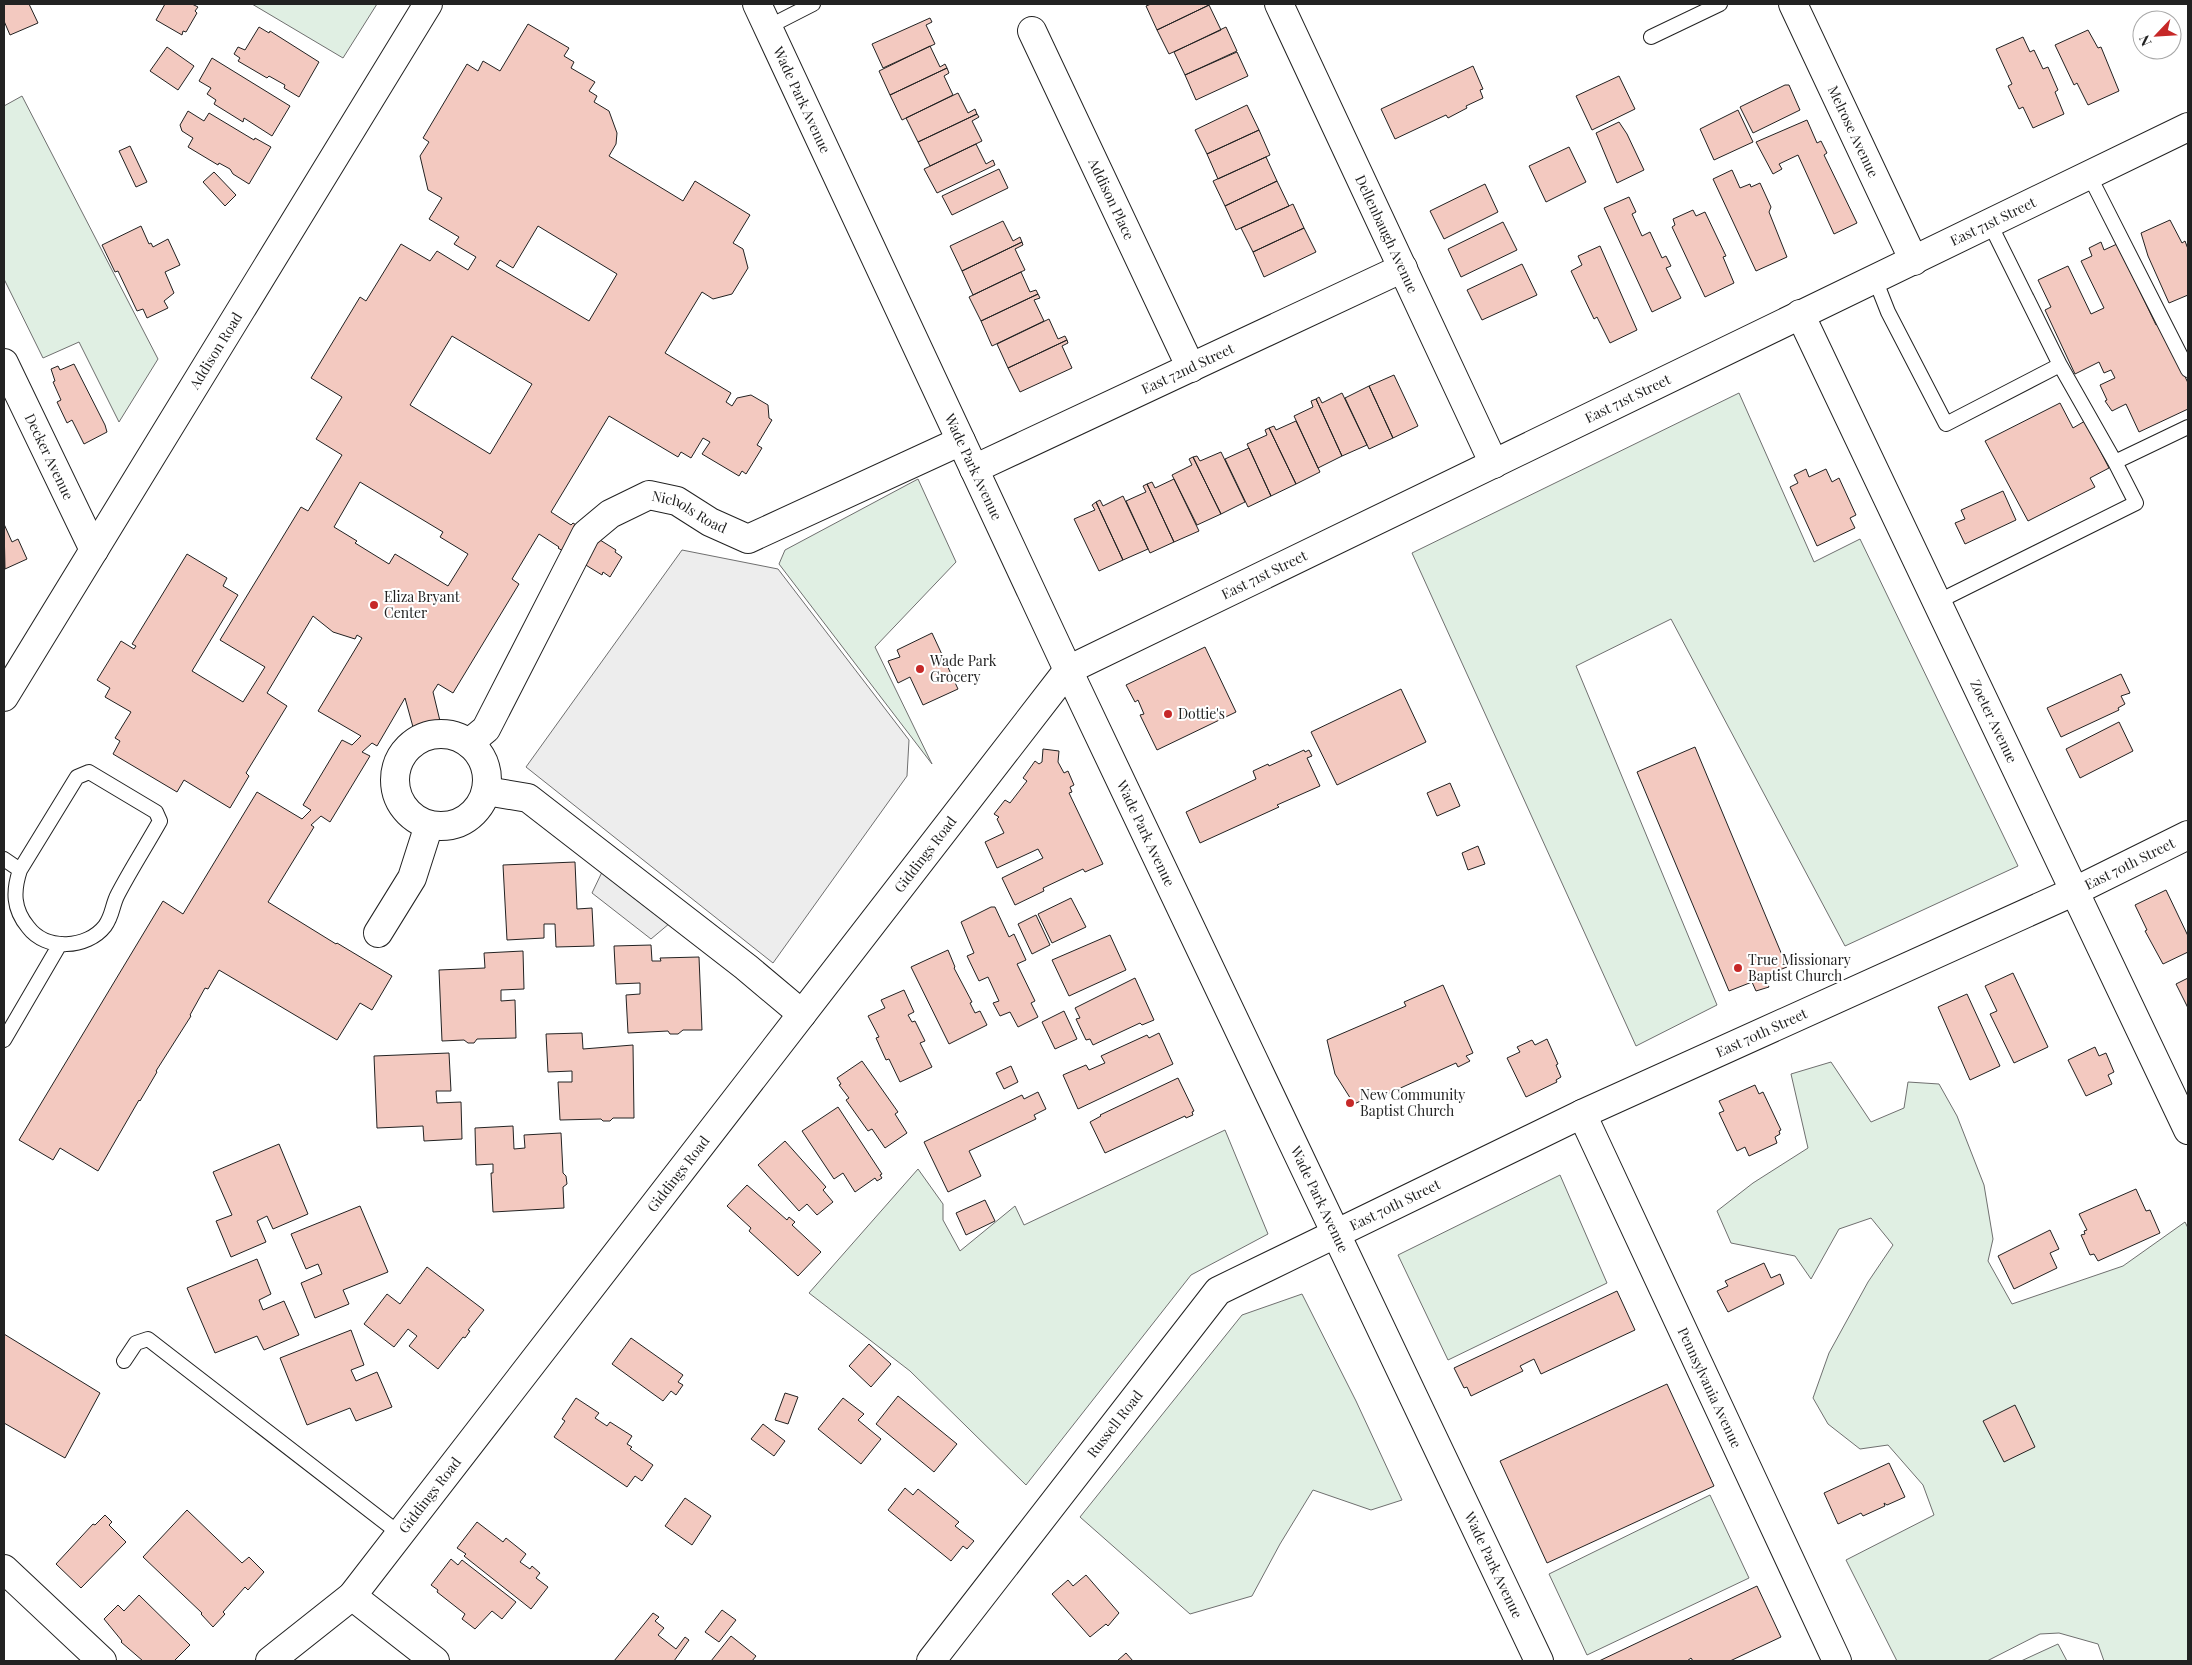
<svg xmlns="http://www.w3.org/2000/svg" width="2192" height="1665" viewBox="0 0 2192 1665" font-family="'Playfair Display',serif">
  <rect width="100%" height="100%" fill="#fff"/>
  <path fill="#e0efe3" stroke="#6f6f6f" d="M252,4H377L343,58Z
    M22,96L158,359L119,422L79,342L43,358L4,279V106Z
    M1739,393L1814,562L1860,539L2018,866L1845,946L1671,619L1576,666L1717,1005L1636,1046L1412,553Z
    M918,479L956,562L875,647L932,764L779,564L785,550Z
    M1831,1062L1871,1122L1904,1108L1908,1082L1939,1084L1957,1116L1984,1185L1993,1239L1988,1261L2012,1304L2123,1266L2185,1222L2188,1228V1661H2104L2098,1644L2059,1633L2040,1634L1987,1661H1897L1846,1560L1934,1515L1923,1485L1888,1445L1860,1449L1828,1424L1813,1398L1829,1353L1868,1282L1893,1245L1871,1218L1839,1229L1811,1279L1795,1256L1731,1243L1717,1211L1753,1183L1808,1148L1791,1074Z
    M1225,1130L1268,1234L1191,1275L1026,1485L910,1371L809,1293L918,1169L943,1204V1220L960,1251L1015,1206L1024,1225Z
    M1560,1175L1607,1283L1448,1360L1398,1255Z
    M1302,1294L1356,1401L1402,1500L1371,1510L1313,1490L1280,1544L1252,1596L1190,1614L1080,1517L1242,1315Z
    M1710,1495L1749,1578L1587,1655L1549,1574Z
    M2058,1644L2067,1661H2021Z"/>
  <path fill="#ededed" stroke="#6f6f6f" d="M682,550L778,569L909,740L907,776L773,963L526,767Z
    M603,870L670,923L651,939L592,893Z"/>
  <path fill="#f3c9c0" stroke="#222" fill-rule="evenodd" d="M4,4H29L38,23L10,35L4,21Z
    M165,4H192L198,7L195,11L197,13L186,32L183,31L182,35L156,20Z
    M1151,4H1209V5L1157,30L1146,6Z
    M1209,5L1221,30L1169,54L1157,30Z
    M930,18L932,22L926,25L935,44L883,68L872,44Z
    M528,24L569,48L564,56L574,62L571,68L595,82L589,91L597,96L594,102L609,111L617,133L616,144L609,156L683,201L695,181L750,215L733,243L743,249L748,268L732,294L713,299L702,292L665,353L731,393L726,402L732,406L737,398L751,395L768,405L769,418L772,420L757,445L762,448L746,474L742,471L739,476L702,454L710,442L703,438L691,458L681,452L678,457L609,416L551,512L571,525L573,523L616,550L615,552L622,557L610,577L603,572L602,575L558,548L559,547L539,534L512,579L519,584L453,693L438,684L433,692L440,721L413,727L405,698L377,746L372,743L362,752L370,756L330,822L321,816L311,825L314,827L268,902L336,944L337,943L392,976L372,1010L360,1003L337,1040L219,970L208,989L205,988L190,1015L191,1016L156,1071L157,1072L140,1101L139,1100L98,1171L60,1148L53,1160L19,1140L163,901L183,914L257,792L302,819L311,810L303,805L342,740L352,745L361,736L318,711L362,638L357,635L355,639L333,632L313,616L267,693L287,706L246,773L249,776L230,808L184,780L177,792L113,754L120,741L115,738L131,712L105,697L110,688L97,680L121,641L134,649L136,646L132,644L187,554L227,578L223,586L238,595L192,671L243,702L265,667L220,640L301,507L308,511L342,455L316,439L342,397L311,378L360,297L366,301L401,244L430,261L437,251L468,270L476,257L454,244L459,237L429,219L442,198L428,190L420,156L429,142L423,138L467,64L478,71L483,61L500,71ZM538,226L617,274L589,321L496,266L500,260L513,268ZM452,336L532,384L490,454L410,405ZM360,482L443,532L440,537L468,554L448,586L395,554L389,564L355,543L357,541L334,527Z
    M259,27L269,33L270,31L319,62L299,97L284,88L285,85L269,76L267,78L238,61L240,58L234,54L238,47L245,50Z
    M1226,27L1237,51L1185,75L1174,52Z
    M2088,30L2098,48L2101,47L2119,91L2088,105L2077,83L2074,85L2055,45Z
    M2023,37L2030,52L2034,50L2043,69L2048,67L2058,90L2055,92L2064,114L2033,128L2023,107L2019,109L2008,86L2012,84L1996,49Z
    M930,46L940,67L945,64L947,68L890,95L879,71Z
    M167,47L194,66L178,90L150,71Z
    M1237,52L1248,76L1196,100L1185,75Z
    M212,58L290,106L272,136L244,118L243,122L214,104L216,100L207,94L211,88L199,81Z
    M1473,66L1483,89L1480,90L1483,98L1466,106L1467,108L1448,118L1446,115L1395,139L1381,109Z
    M947,68L949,73L944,76L953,95L902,120L890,95Z
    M1619,76L1635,109L1592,130L1576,96Z
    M1785,85H1789L1800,110L1753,133L1740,107Z
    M958,93L968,113L975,109L977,114L918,142L906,118Z
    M1247,105L1259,130L1207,154L1195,130Z
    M1738,110L1753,142L1714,160L1700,129Z
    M188,111L204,121L209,113L254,140L255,138L271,147L249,184L233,174L230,169L219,163L218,165L188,147L193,138L182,131L180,125Z
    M977,114L979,117L972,121L982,141L930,166L918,142Z
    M1807,120L1817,143L1821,141L1827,153L1824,155L1857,223L1834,234L1798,155L1779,164L1782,169L1773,174L1756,142Z
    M1619,122L1627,134L1644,170L1617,183L1596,133Z
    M1259,130L1270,155L1218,179L1207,154Z
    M976,144L986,164L993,160L995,165L937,193L924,169Z
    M130,146L147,182L136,187L119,151Z
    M1569,147L1586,182L1546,202L1529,166Z
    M1266,157L1277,181L1225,206L1213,181Z
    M999,169L1008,188L952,215L942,196Z
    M1732,170L1740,188L1750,184L1751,187L1760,183L1771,207L1769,212L1787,257L1756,271L1713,179Z
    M214,172L236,195L225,206L203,182Z
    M1277,181L1289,206L1236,230L1225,206Z
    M1485,184L1498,212L1444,239L1430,211Z
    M1629,197L1636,212L1632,214L1642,236L1650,232L1662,258L1666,256L1671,266L1666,268L1681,298L1652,312L1604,208Z
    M1293,204L1304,228L1253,252L1241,228Z
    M1693,210L1696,216L1705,212L1726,256L1723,257L1734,283L1705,297L1672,227L1675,225L1673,219Z
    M2170,220L2182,243L2185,241L2188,249V295L2169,303L2148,256L2141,233Z
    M1003,221L1013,241L1020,237L1022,242L962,271L950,246Z
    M1503,222L1517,250L1461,277L1448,249Z
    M141,226L149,244L151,243L153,247L168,239L180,265L165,272L174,293L164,301L168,308L147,318L143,309L137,311L118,271L115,272L102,245Z
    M1304,228L1316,252L1264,277L1253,252Z
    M1022,242L1023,245L1015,249L1025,270L973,295L962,271Z
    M2101,242L2104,250L2117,244L2156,325L2160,323L2188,383V409L2139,432L2126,404L2112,411L2105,401L2107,400L2100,385L2115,378L2111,370L2104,373L2099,362L2075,374L2045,310L2051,307L2038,280L2068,266L2091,314L2104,308L2081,261L2092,256L2089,248Z
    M1600,246L1637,330L1610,343L1597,317L1594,319L1571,271L1582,265L1578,256Z
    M1522,264L1537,295L1482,320L1467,290Z
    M1021,272L1030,292L1036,290L1038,294L981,321L969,297Z
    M1038,294L1040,298L1034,300L1044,321L992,346L981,321Z
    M1049,319L1058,339L1065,336L1067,340L1008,368L997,344Z
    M1067,340L1068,343L1062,346L1072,368L1020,392L1008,368Z
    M74,364L105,425L107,432L84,444L72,420L67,423L57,402L61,400L53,382L55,381L51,369L58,366L60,370Z
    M1394,375L1418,426L1393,438L1369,386Z
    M1369,386L1393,438L1369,449L1345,398Z
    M1342,393L1367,445L1342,456L1316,399L1319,397L1322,403Z
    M1316,399L1342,456L1318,468L1294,416L1313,407L1311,401Z
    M2060,403L2073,428L2085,421L2109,468L2090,478L2095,487L2028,521L1985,441Z
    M1296,421L1320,472L1296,484L1269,428L1274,426L1276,430Z
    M1269,428L1296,484L1271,496L1247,444L1267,435L1265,430Z
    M1249,448L1271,496L1248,507L1225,459Z
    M1221,452L1245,502L1221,514L1193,457L1197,456L1200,461Z
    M1193,457L1221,514L1197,525L1172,475L1192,465L1189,459Z
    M1806,469L1809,477L1826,469L1832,482L1839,478L1856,515L1850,518L1855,528L1817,546L1790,487L1798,483L1794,475Z
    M1174,479L1199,531L1174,542L1147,484L1152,482L1155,488Z
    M1147,484L1174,542L1150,553L1126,501L1146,492L1143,486Z
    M2003,491L2016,520L1965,544L1955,523L1965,519L1961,510Z
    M1123,496L1148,549L1123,560L1096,502L1100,500L1103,506Z
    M1096,502L1123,560L1099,571L1074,519L1095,510L1092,505Z
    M4,524L12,542L18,539L27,559L5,569Z
    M932,633L958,689L923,705L910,677L898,683L888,661L900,657L897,650Z
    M1205,647L1236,712L1157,750L1140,715L1144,714L1138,700L1135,702L1126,685Z
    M2121,674L2130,693L2121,696L2125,704L2118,708L2119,710L2061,737L2047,708Z
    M1401,689L1426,742L1337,785L1311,732Z
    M2119,722L2133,751L2080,778L2066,749Z
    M1695,747L1787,967L1764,976L1769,987L1756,991L1752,982L1729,991L1637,772Z
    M1043,749L1059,751L1058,762L1064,773L1068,771L1074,785L1070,787L1072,792L1069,793L1103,864L1085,872L1083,869L1043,888L1044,891L1015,905L1002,878L1043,858L1038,849L997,868L985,842L1004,833L997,819L999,817L994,814L1005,800L1010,803L1027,781L1023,778L1035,761L1039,764L1042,762Z
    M1304,750L1305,752L1309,750L1312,756L1307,758L1320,786L1277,805L1279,807L1200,843L1186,812L1256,779L1253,771L1268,764L1269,766Z
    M1450,783L1460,806L1437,816L1427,793Z
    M1478,846L1485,864L1468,870L1462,853Z
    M575,862L577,909L592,908L594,946L556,947L555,924H544V938L507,940L503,865Z
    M2166,890L2188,936V952L2163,964L2145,931L2147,930L2135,905Z
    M1071,898L1086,927L1052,943L1038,914Z
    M991,907H995L1009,937L1014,934L1026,960L1017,964L1035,1001L1031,1003L1038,1017L1018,1027L1010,1012L1000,1016L993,1003L999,1001L988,977L979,981L967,956L974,953L961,922Z
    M1036,915L1050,945L1032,954L1018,924Z
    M1110,935L1126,970L1069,996L1052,960Z
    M651,945L652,961H661L660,958L699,957L702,1030H683L678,1034H670L668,1031L628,1033L626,995L640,994V983L616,984L614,946Z
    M948,950L955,967L954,968L972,1002L970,1003L975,1013L980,1011L987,1025L949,1044L911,967Z
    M523,951L524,989L501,990V1001L515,1000L516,1038L477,1039L474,1043H468L464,1040L442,1041L439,970L485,968L484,953Z
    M2013,973L2048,1047L2014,1063L1990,1014L1997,1011L1985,986Z
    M1135,978L1154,1020L1142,1025L1140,1023L1093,1045L1090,1039L1086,1040L1076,1019L1080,1018L1075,1008Z
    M2188,978V1008L2176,984Z
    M1443,985L1473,1053L1466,1056L1470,1061L1458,1067L1456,1063L1385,1095L1383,1091L1354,1104L1335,1074L1327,1040L1406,1006L1404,1002Z
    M904,990L914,1012L908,1015L912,1022L915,1021L925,1041L920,1043L932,1067L900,1082L889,1059L886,1060L876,1038L879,1037L868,1016L885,1008L881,1000Z
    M1967,994L2000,1066L1970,1080L1938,1007Z
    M1064,1011L1077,1039L1055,1049L1042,1022Z
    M582,1033L583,1049L633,1045L634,1118H613L610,1121H603L601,1119L560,1120L558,1082H572V1071L548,1072L546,1034Z
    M1159,1033L1173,1064L1078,1109L1063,1075L1086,1065L1089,1070L1105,1063L1101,1056L1147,1035L1149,1038Z
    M1547,1039L1558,1064L1556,1065L1561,1077L1556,1080L1557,1082L1526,1097L1507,1058L1520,1052L1517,1047L1532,1040L1535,1045Z
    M2095,1047L2099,1056L2106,1053L2114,1072L2108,1075L2112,1084L2086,1096L2068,1060Z
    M449,1053L451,1091H436L437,1103L461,1102L462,1139L424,1141L423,1126L377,1128L374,1056Z
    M862,1061L898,1112L895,1114L907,1133L885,1148L872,1129L868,1131L846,1100L849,1098L839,1085L841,1084L837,1078Z
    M1011,1066L1018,1082L1004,1089L996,1073Z
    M1178,1078L1194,1111L1192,1112L1193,1115L1186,1118L1185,1116L1105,1153L1090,1122L1101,1116L1100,1115Z
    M1755,1085L1759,1094L1763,1092L1781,1130L1779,1131L1780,1134L1775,1137L1777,1143L1749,1156L1745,1147L1737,1151L1719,1113L1724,1111L1719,1101Z
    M1038,1092L1046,1109L1034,1115L1036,1119L969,1151L981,1176L948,1192L924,1142L1022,1095L1024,1099Z
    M838,1107L882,1174L880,1175L882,1178L877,1181L875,1178L855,1192L843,1173L834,1179L802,1131Z
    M513,1126L514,1149L525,1148L524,1135L561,1133L563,1173L566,1176L567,1184L563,1187L564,1208L493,1212L491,1173H493V1164L476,1165L475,1128Z
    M785,1141L826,1187L823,1190L833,1202L817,1215L807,1204L799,1211L758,1165Z
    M279,1144L308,1214L273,1229L267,1216L257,1221L266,1242L231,1257L216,1221L232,1215L213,1172Z
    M747,1185L787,1220L789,1217L795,1222L792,1225L821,1252L798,1276L749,1231L751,1228L727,1206Z
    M2136,1189L2146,1211L2150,1210L2160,1233L2098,1261L2094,1254L2090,1255L2081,1235L2085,1234L2084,1231L2087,1230L2079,1214Z
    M985,1200L995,1221L966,1235L956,1213Z
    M360,1206L388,1272L343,1290L349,1304L315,1318L301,1283L322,1274L318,1264L306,1269L291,1234Z
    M2050,1230L2059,1249L2050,1253L2057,1268L2014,1289L1998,1256Z
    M257,1259L271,1294L259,1300L263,1310L284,1301L299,1335L264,1350L257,1336L215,1353L187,1288Z
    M1764,1263L1771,1278L1780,1274L1784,1284L1728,1312L1717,1291L1728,1286L1725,1281Z
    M427,1267L484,1310L468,1330L470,1331L465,1338L463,1337L438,1369L409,1346L417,1336L408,1329L394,1347L364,1324L387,1294L400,1304Z
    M1617,1291L1635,1330L1541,1374L1534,1359L1520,1366L1523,1371L1471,1396L1467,1387L1464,1388L1454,1368Z
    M351,1330L364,1365L351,1370L356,1381L377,1372L392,1407L356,1421L350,1408L307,1425L280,1358Z
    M4,1334L100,1393L65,1458L4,1423Z
    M631,1338L683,1375L678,1382L683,1385L676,1395L671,1391L663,1401L612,1364Z
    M869,1344L891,1364L871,1387L849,1366Z
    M1667,1384L1714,1486L1547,1563L1500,1461Z
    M785,1393L798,1397L788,1424L775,1420Z
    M898,1396L957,1444L934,1472L876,1424Z
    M576,1398L599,1413L595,1418L607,1426L610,1422L632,1436L627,1444L632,1447L630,1449L653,1465L642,1481L635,1476L627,1487L554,1437L565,1421L562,1419Z
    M843,1398L864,1414L858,1420L881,1439L861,1464L818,1429Z
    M2015,1405L2035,1447L2004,1462L1983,1421Z
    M763,1424L785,1441L774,1456L751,1439Z
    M1889,1463L1905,1497L1887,1505L1884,1503L1885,1506L1863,1516L1861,1513L1838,1524L1824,1493Z
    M905,1488L913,1495L918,1489L959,1522L955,1526L974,1541L967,1549L963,1546L951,1561L888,1510Z
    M685,1498L711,1516L692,1545L665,1526Z
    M187,1510L242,1563L249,1557L264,1572L248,1590L245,1587L223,1612L225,1614L213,1627L201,1614L202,1613L143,1557Z
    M105,1515L112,1522L109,1525L126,1542L81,1588L56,1564L93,1524L95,1525Z
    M477,1522L503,1542L506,1538L526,1554L520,1562L530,1569L532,1566L540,1573L536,1578L548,1587L531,1609L464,1556L466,1554L457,1548Z
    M451,1559L458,1565L462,1560L516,1602L502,1619L492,1611L475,1629L462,1619L465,1614L437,1592L438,1590L431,1585Z
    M1086,1575L1119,1613L1108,1626L1106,1624L1090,1637L1052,1594L1068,1580L1073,1586Z
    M1757,1586L1781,1637L1730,1661H1693L1691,1658L1687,1661H1599Z
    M139,1595L190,1645L174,1661H143L121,1642L122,1641L104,1619L118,1605L124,1611Z
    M722,1610L736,1620L719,1642L705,1632Z
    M653,1613L659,1617L655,1621L664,1628L658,1635L676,1649L685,1637L689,1640L674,1661H614Z
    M731,1636L756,1656L752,1661H711Z
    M1126,1653L1133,1661H1117Z"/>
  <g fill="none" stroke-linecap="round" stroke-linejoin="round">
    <g stroke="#222" stroke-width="16">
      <path id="lane" d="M768,27L813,4
        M1651,37L1720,4
        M2089,175L2188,370
        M1875,279L1888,312L1946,424L2060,365L1990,224
        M2060,365L2115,462L2188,427
        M1937,602L2136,503L2115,462
        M89,772L156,812L160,821C146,846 131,869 118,894C112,905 113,915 105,926C87,949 46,951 28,927C13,909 13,891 20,870L77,777Z
        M4,859L20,870
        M4,1040L60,944
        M124,1361L136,1343L148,1339L400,1534"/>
    </g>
    <g stroke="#222" stroke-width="30">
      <g id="street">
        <path id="s1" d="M1279,4L1494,464"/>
        <path id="s2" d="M1793,4L1914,261"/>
        <path id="s3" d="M1032,31L1191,368"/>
        <path id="s4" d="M1800,314L2188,1130"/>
        <path id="s5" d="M4,363L94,550"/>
        <path id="s6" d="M974,469L1403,268"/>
        <path id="s7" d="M4,697L428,4"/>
        <circle cx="441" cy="780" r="46"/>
        <path id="s8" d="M469,743L486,729L586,534L610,514L649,495L677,501L710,522L748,539L961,441"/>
        <path d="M486,791L528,798L746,967L802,1014"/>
        <path d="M378,933L412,878L429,825"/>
        <path id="s9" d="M1582,1114L1837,1661"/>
        <path d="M4,1569L102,1661"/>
        <path d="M352,1596L435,1661"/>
        <path id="s10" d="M270,1661L352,1596L1068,670"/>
        <path id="s11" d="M931,1661L1218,1291L1582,1114L2075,891L2188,835"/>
      </g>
    </g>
    <g stroke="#222" stroke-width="30">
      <g id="secondary">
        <path id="s12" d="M757,4L1068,670L1539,1661"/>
        <path id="s13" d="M1068,670L2188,127"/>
      </g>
    </g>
    <use href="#lane" stroke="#fff" stroke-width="14"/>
    <use href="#street" stroke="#fff" stroke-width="28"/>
    <use href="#secondary" stroke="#fff" stroke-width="28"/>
  </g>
  <g fill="#c62828" stroke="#fff" stroke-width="2">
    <circle cx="374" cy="605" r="5"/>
    <circle cx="920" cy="669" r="5"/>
    <circle cx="1168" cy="714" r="5"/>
    <circle cx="1738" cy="968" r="5"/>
    <circle cx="1350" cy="1103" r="5"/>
  </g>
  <g text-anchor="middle" stroke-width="4" stroke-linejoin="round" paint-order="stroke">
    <g font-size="14" fill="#222" stroke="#fff">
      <text dy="5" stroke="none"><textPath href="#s12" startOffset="106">Wade Park Avenue</textPath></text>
      <text dy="5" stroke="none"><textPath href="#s2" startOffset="141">Melrose Avenue</textPath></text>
      <text dy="5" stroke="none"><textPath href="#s3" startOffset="186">Addison Place</textPath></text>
      <text dy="5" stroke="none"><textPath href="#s13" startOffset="1028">East 71st Street</textPath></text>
      <text dy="5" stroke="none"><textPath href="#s1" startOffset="254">Dellenbaugh Avenue</textPath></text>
      <text dy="5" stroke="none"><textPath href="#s7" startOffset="406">Addison Road</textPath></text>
      <text dy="5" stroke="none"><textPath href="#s6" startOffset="236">East 72nd Street</textPath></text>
      <text dy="5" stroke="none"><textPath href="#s13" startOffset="622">East 71st Street</textPath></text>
      <text dy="5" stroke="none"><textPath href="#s5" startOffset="104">Decker Avenue</textPath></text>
      <text dy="5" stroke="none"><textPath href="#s12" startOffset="511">Wade Park Avenue</textPath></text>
      <text dy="5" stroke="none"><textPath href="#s8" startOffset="360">Nichols Road</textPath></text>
      <text dy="5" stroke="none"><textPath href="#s13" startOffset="218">East 71st Street</textPath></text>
      <text dy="5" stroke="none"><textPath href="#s4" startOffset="451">Zoeter Avenue</textPath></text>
      <text dy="5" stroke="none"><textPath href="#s12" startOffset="916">Wade Park Avenue</textPath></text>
      <text dy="5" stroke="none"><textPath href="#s10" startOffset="1042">Giddings Road</textPath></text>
      <text dy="5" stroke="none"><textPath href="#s11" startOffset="1475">East 70th Street</textPath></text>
      <text dy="5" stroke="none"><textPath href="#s11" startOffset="1070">East 70th Street</textPath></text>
      <text dy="5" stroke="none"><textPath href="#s10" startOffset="638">Giddings Road</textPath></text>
      <text dy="5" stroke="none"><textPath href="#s12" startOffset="1321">Wade Park Avenue</textPath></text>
      <text dy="5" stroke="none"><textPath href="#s11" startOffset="665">East 70th Street</textPath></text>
      <text dy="5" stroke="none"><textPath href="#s9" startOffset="302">Pennsylvania Avenue</textPath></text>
      <text dy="5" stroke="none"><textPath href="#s11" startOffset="300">Russell Road</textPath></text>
      <text dy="5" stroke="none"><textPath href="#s10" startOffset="232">Giddings Road</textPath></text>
      <text dy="5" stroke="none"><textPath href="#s12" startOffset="1726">Wade Park Avenue</textPath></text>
    </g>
    <g font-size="14" fill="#222" stroke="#fff" text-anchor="start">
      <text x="384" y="602">Eliza Bryant<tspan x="384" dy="16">Center</tspan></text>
      <text x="930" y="666">Wade Park<tspan x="930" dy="16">Grocery</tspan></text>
      <text x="1178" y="719">Dottie's</text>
      <text x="1748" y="965">True Missionary<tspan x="1748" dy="16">Baptist Church</tspan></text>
      <text x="1360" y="1100">New Community<tspan x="1360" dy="16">Baptist Church</tspan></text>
    </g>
  </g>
  <rect width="2192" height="1665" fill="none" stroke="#222222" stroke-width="10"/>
  <g transform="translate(2157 35) rotate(245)"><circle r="24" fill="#ffffff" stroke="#a7a7a7"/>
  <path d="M0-4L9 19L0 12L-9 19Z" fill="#c62828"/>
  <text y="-8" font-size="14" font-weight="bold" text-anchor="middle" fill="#222222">N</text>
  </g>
</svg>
